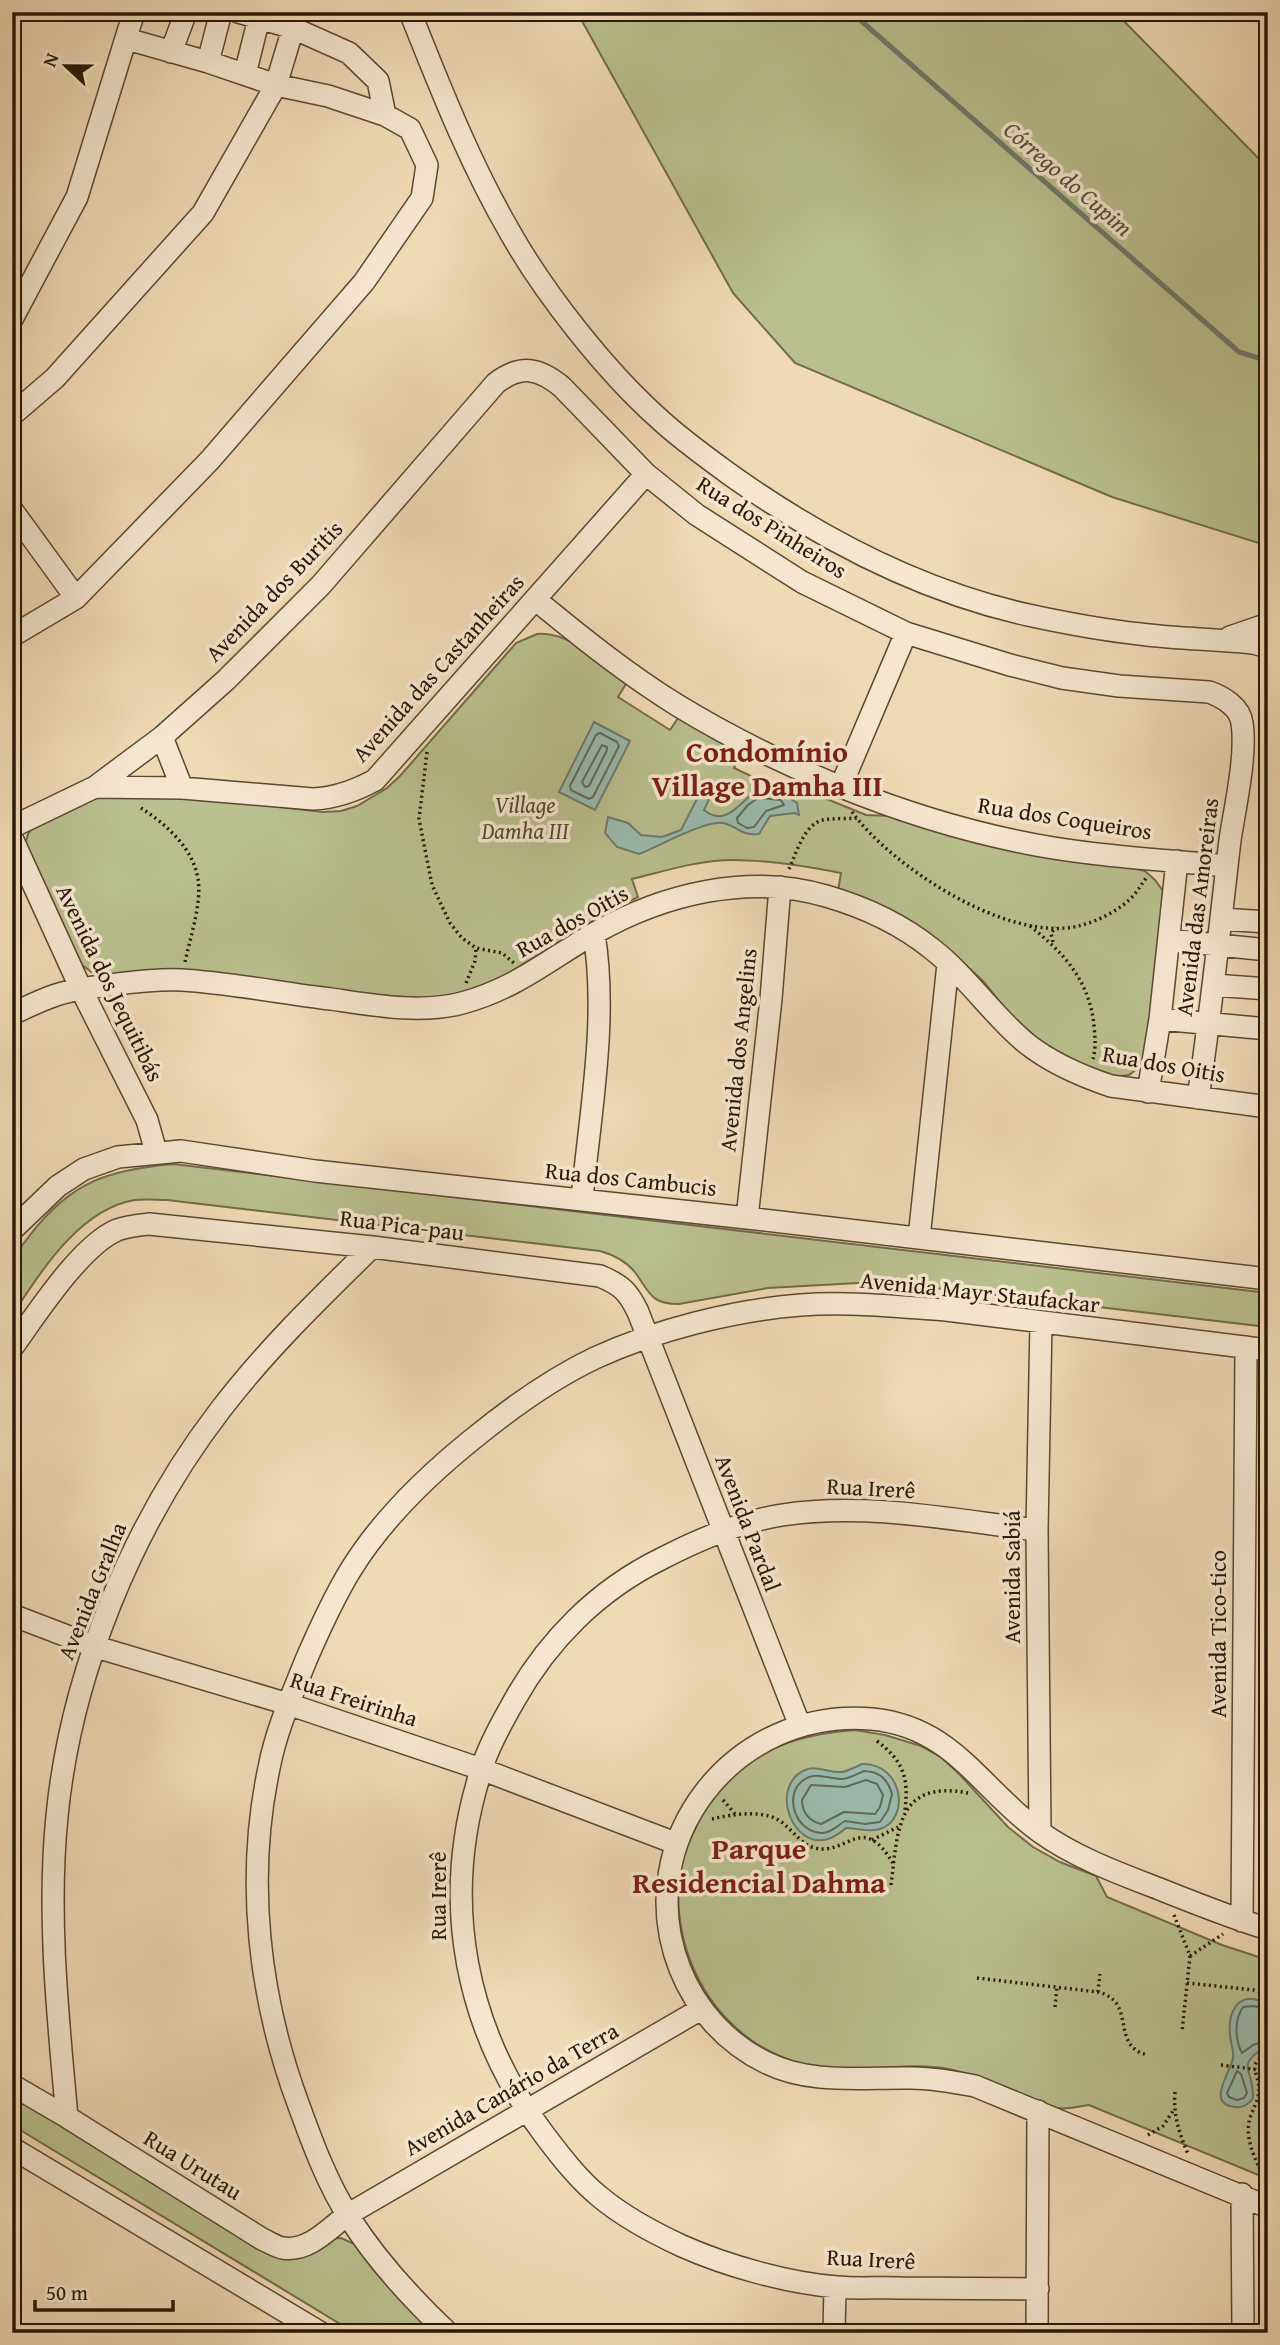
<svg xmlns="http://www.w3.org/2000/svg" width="1280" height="2345" viewBox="0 0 1280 2345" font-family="'Gentium Book Plus',serif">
  <rect width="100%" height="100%" fill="#f0d9b5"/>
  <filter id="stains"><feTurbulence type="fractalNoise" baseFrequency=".00286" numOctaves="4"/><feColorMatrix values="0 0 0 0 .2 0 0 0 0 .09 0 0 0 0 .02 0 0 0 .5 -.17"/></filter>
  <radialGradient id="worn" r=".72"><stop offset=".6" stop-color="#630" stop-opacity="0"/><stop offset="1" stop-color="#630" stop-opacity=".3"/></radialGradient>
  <path fill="#b9bf8e" stroke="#726c48" stroke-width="2" d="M577,12H1115L1268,168V546L1112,497L795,363L733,293Z
    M537,634C572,631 600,664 626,684L618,697L670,730L678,718L741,753L734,768L791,795L795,786L866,815L892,816L1145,871L1155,880L1163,891L1148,1053L1143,1064L1129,1075L1106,1078L1038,1041L1011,1016L984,982L952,952L838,891L841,873C805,866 769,860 733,860C699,860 665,871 632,879L638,897L606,913L496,981L460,994L424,998L388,996L104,975L93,973L82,965L26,856L25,845L28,834L35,825L94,797L149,792L323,812L341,811L357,806L387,788L400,776L516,643Z
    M173,1164L1268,1293V1327L947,1289L858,1283L768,1288L679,1304C652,1304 650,1294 637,1275C628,1262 614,1255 600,1251L167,1200C157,1200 145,1199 135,1200C79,1209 41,1272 12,1315C12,1298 10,1279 12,1261C14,1253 25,1243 30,1235C71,1182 107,1170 173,1164Z
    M855,1730L885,1735L921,1746L941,1757L960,1775L1008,1827L1033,1847L1060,1862L1096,1876L1107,1897L1222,1945L1268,1960V2192L1261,2176L1089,2105C1080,2106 1067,2110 1058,2108C1048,2107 1037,2100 1028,2097C1000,2086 972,2073 943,2068C909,2063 876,2070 842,2070C814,2071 781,2059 757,2044C699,2006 671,1938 680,1870C682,1855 690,1839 697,1825C707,1803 724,1778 745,1764C779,1741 816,1733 855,1730Z
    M12,2094L263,2243L341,2238L359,2246L436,2333H355L12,2125Z"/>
  <path fill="#9abaad" stroke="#6d7969" stroke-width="2" d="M594,722L630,741L595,810L559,792Z
    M701,791L712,793L704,810C726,828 740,802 756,791L784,794L797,803L799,815L795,813L770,816L759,834C739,836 738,826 723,823C705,820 657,847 639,854L617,847L605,833L608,817L628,823L641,835L662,837L681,830Z
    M862,1764C903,1763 911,1819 880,1829C868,1833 858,1828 846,1828C841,1832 835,1837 828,1839C793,1850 768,1787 805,1770C817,1765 829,1773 842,1772C848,1771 856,1767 862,1764Z
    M1246,1999H1254L1268,2004V2045C1233,2067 1254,2067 1253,2098C1249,2104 1243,2108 1235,2107C1205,2104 1231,2072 1233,2058C1234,2052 1232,2047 1231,2042C1228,2026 1229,2005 1246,1999Z"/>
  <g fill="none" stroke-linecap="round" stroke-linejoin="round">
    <path stroke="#626958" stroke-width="2" d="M600,733L617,742L619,746L593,797L589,799L571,790L570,786L596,735Z
      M602,745L607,747V750L589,786L585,787L582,782Z
      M758,798L781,800L784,805L766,811L754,827L747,828L738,823L737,818L748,805Z
      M864,1771C879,1771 888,1780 892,1794L888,1810L880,1822L865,1824L845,1821C838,1825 830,1834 821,1833C795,1832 782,1793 805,1779C817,1771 830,1780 843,1779C850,1778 857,1774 864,1771Z
      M866,1780L877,1784L883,1795L880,1807L875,1814L844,1812L821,1824C809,1821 802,1812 802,1800L811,1785L845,1787Z
      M1268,2009L1253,2006L1243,2007C1234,2020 1235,2040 1242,2053L1253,2045L1268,2040
      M1237,2071L1241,2074L1247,2093L1244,2098L1237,2100L1229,2097L1227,2093Z"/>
    <path stroke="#6d7969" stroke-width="5" d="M851,12L1239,352L1268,361"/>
    <g stroke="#5c4830" stroke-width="24">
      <path id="minor" d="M238,12L259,18L245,74
        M261,12L259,18L293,28L349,53L378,81L385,115
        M410,12C440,87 470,164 511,234C545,294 605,370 656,416C679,438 706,457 732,476C821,539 920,591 1028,615C1065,623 1102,630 1140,634C1177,639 1215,639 1253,643L1268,647
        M171,52L186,12
        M208,62L221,12
        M12,319L77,197L134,12
        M12,415L55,378L203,213L276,85L298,12
        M12,510L76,598
        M536,600C581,637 627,674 677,705C777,766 901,817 1016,841C1085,856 1157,859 1227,866
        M12,636L76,598L210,460L364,282L422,198L427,165L410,129L385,115L328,96L276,85L208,62L127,39
        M1230,637L1268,624
        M162,737L182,788
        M841,786L906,633
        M95,787L182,788L313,799C336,798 355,791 375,780L646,474
        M12,827L95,787L162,737L226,680L321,585L496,383C521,364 539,368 562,387L646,474L697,515L802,582L906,633L1010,665L1062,678L1119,686L1209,692C1223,697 1240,707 1242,723C1247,755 1235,807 1230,840C1220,926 1211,1012 1198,1098
        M12,838L81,989L147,1120L156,1152
        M1221,919L1268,922
        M1169,940L1268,950
        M1214,985L1268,989
        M12,1014C27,1007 41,1000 56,995C74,989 92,987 110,985C133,982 158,979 182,980C231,983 281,993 331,999C372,1005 421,1014 462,1003C517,988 548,960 595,933C663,894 749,873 826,896C864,907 901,924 932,949C967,976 992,1015 1026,1043C1051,1063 1081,1076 1111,1086L1268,1107
        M1160,1019L1268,1029
        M1148,1092L1160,1019L1177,861
        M582,1199C590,1113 608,1019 594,934
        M747,1218L771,999L780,887
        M12,1230L58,1186L84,1169L118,1157L181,1151L315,1171L747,1218L1268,1279
        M919,1238L948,964
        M12,1348C36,1315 80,1246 117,1230C128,1226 139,1225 149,1224L372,1247L600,1276C621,1285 628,1291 638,1312L800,1726
        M1037,1530C954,1520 865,1502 782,1515C743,1521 696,1541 661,1559C598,1590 548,1640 514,1701C501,1724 487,1749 480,1774C440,1902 465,2031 546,2137C562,2158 579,2180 600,2197C624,2217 654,2233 682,2246C727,2266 788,2283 837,2287C858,2289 880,2287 901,2288C947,2288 992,2289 1038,2289
        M12,1615L93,1646L288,1704L481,1769L675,1843
        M1040,1832L1037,1530L1041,1323
        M1242,1921L1246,1347
        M1268,1929C1232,1918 1197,1904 1162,1890C1121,1874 1076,1858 1040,1832C980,1789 954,1727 872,1719C736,1707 629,1839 680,1969C696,2009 726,2043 765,2062C810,2085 863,2077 911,2078C933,2078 954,2082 975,2086L1268,2207
        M12,2085L67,2117L262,2239C269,2242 276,2247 283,2248C308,2252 329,2229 347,2215L701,2009
        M67,2117C58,2018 47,1915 57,1816C71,1673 133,1523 221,1409C266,1350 319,1299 372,1247
        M12,2148L321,2333
        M1242,2194L1243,2333
        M448,2333C411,2298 376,2260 349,2217C328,2185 312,2142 299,2106C259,1999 245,1881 269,1768C276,1731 292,1695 306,1660C319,1630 333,1599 350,1571C381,1520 428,1475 474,1438C512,1407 551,1379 595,1358C656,1330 734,1310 801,1305C848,1301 900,1307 946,1310L1268,1350
        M834,2333L835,2287
        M1037,2333L1038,2111"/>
    </g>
    <path stroke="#2a1803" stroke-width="3.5" stroke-dasharray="2 3.5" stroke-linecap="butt" d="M427,752L419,819L432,885L450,923L462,938L476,948L502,953L514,963
      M141,808C166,824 193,848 198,879C202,903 190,938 185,962
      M852,812C892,867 1008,943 1078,926C1097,922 1122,909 1134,895C1139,889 1142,883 1147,877
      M789,869C796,854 804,824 823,820C833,818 846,819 857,818
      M1030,926C1063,952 1090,981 1094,1026C1095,1038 1096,1048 1093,1059
      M1053,942L1051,933L1056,927
      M466,983L475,961L476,948
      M877,1741C903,1761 909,1777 905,1810
      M723,1800L735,1814
      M712,1819C733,1814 768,1808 785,1825C795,1833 802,1845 815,1848C848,1856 862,1810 894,1865
      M872,1840L898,1827
      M891,1885C898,1833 895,1779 968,1793
      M1174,1915L1190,1956L1182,2032
      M1190,1956L1223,1934
      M977,1978L1098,1992C1138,2002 1109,2045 1147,2055
      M1187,1983L1254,1990L1268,1994
      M1098,1992L1100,1974
      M1055,2007L1057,1987
      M1221,2065L1268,2071
      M1175,2092C1173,2115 1179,2133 1188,2154
      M1148,2135L1163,2126L1173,2111
      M1267,2185C1259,2166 1245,2143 1249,2122C1251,2111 1259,2101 1259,2090C1259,2071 1245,2066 1268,2053"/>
    <use href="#minor" stroke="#f5e6cf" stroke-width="21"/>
  </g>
  <g text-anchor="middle" stroke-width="7" stroke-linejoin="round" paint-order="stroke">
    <g font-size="23" fill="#2a1803" stroke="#f5e6cf">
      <text transform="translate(772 527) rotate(32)" y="8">Rua dos Pinheiros</text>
      <text transform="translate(274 591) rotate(-46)" y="8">Avenida dos Buritis</text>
      <text transform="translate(438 668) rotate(-48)" y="8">Avenida das Castanheiras</text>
      <text transform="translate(1065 818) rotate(9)" y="8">Rua dos Coqueiros</text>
      <text transform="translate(1197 907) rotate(-83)" y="8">Avenida das Amoreiras</text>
      <text transform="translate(572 921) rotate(-29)" y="8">Rua dos Oitis</text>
      <text transform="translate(110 983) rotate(64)" y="8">Avenida dos Jequitibás</text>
      <text transform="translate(738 1050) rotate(-84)" y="8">Avenida dos Angelins</text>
      <text transform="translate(1164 1064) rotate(10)" y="8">Rua dos Oitis</text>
      <text transform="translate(631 1179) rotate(6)" y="8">Rua dos Cambucis</text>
      <text transform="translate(402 1225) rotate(7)" y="8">Rua Pica-pau</text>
      <text transform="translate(980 1292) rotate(6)" y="8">Avenida Mayr Staufackar</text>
      <text transform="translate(871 1488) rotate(3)" y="8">Rua Irerê</text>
      <text transform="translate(748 1523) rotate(69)" y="8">Avenida Pardal</text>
      <text transform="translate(1012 1577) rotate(-90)" y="8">Avenida Sabiá</text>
      <text transform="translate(92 1591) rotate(-68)" y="8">Avenida Gralha</text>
      <text transform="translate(1218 1634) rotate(-90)" y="8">Avenida Tico-tico</text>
      <text transform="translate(354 1699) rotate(18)" y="8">Rua Freirinha</text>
      <text transform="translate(438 1896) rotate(-90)" y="8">Rua Irerê</text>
      <text transform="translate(511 2089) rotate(-30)" y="8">Avenida Canário da Terra</text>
      <text transform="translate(193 2165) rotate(32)" y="8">Rua Urutau</text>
      <text transform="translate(871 2259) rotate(3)" y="8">Rua Irerê</text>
    </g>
    <g font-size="23" font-style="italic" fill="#554a2d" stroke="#f5e6cf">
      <text x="525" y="813">Village<tspan x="525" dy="26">Damha III</tspan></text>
    </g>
    <g font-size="24" font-style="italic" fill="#51513e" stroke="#f5e6cf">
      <text transform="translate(1068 179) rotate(41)" y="8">Córrego do Cupim</text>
    </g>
    <g font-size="30" font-weight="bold" fill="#7a1f14" stroke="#f5e6cf">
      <text x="767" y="762">Condomínio<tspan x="767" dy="34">Village Damha III</tspan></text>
      <text x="759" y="1859">Parque<tspan x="759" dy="34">Residencial Dahma</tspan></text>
    </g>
  </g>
  <rect width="1280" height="2345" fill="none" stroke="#f0d9b5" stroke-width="42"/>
  <rect x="14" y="14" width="1252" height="2317" fill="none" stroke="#2a1803" stroke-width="3.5"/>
  <rect x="21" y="21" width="1238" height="2303" fill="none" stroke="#2a1803" stroke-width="2"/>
  <g transform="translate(66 66) rotate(292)" stroke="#f5e6cf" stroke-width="5" paint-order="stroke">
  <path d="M0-5L12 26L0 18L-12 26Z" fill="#2a1803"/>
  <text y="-10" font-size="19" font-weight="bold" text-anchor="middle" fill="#2a1803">N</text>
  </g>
  <path d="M35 2300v10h138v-10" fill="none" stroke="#2a1803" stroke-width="3.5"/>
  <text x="46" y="2300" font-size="21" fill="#2a1803" stroke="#f5e6cf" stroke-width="5" paint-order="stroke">50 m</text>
  <rect width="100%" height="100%" filter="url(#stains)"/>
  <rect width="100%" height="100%" fill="url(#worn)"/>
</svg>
